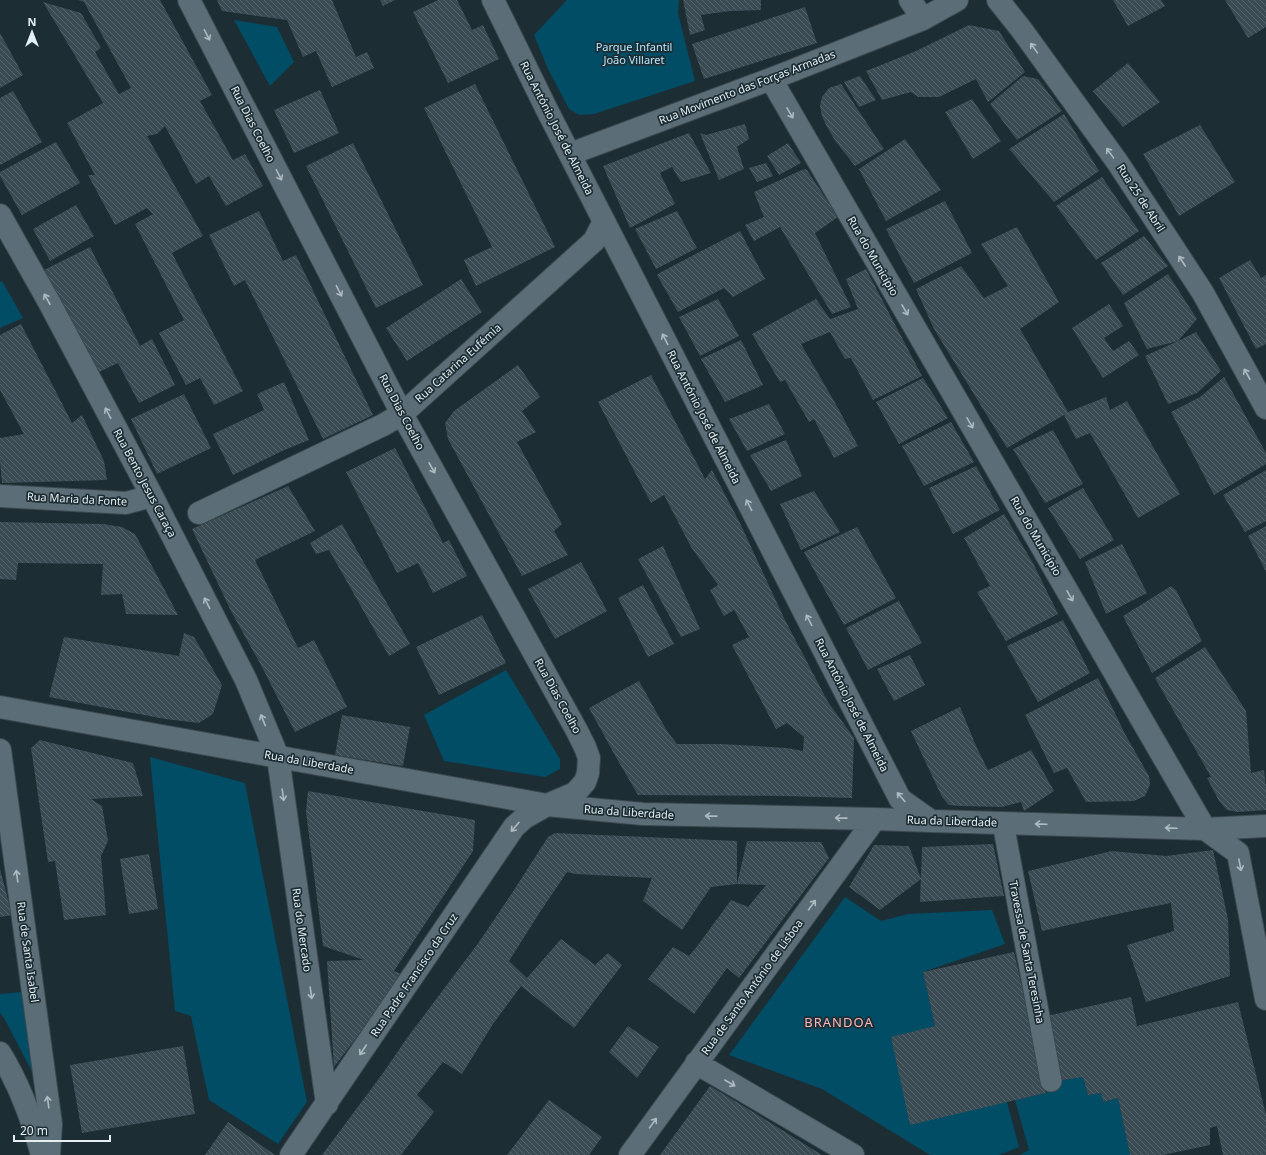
<svg xmlns="http://www.w3.org/2000/svg" width="1266" height="1155" viewBox="0 0 1266 1155" font-family="'Noto Sans',sans-serif">
  <defs>
    <pattern id="building-back-hatch" width="6" height="6" patternUnits="userSpaceOnUse"><rect width="6" height="6" fill="#3a4b53"/><path d="M-1 5l2 2M0 0l6 6M5-1l2 2" fill="none" stroke="#56656c"/></pattern>
  </defs>
  <rect width="100%" height="100%" fill="#1c2d34"/>
  <path fill="#004d65" d="M567,0H679L678,13L695,81L594,114L579,115L569,109L548,69L534,35Z
    M234,20L277,27L294,62L270,86Z
    M2,281L23,318L0,328V282Z
    M506,670L560,759V769L545,777L444,761L424,715Z
    M150,757L245,783L307,1102L278,1144L209,1100L191,1016L175,1011Z
    M845,897L881,921L908,914L992,910L1005,944L923,972L935,1026L1007,1102L1019,1147L999,1155H930L822,1089L729,1055Z
    M21,992L39,1085L4,1018L0,1013V994Z
    M1083,1077L1088,1095L1101,1093L1103,1102L1118,1098L1130,1155H1020L1029,1150L1015,1100L1046,1093L1057,1081Z"/>
  <path fill="url(#building-back-hatch)" d="M78,0H160L212,95L200,101L233,160L245,154L263,186L226,206L209,176L196,184L165,126L157,134L147,136L203,236L172,253L243,391L214,405L200,378L186,385L159,333L184,320L135,224L153,214L147,208L115,225L88,175H95L67,123L103,103L43,2L81,13L101,48L95,52L119,94L131,88L84,2Z
    M217,0H332L356,57L367,52L374,68L332,87L316,51L303,57L287,20L222,11Z
    M380,0H395L383,6Z
    M438,0H457L472,30L483,25L499,59L448,83L413,12Z
    M683,0H761V10L730,11L701,15L705,30L690,35Z
    M1113,0H1161L1165,6L1128,26Z
    M1225,0H1266V27L1248,38Z
    M805,7L817,43L704,79L692,44Z
    M969,25L999,31L1025,72L988,102L976,79L939,97H918L911,92L882,100L866,71L916,51Z
    M0,33L23,75L0,88Z
    M1128,63L1160,102L1123,127L1093,91Z
    M860,76L876,100L859,107L844,82Z
    M1023,76L1038,79L1062,111L1017,140L990,104Z
    M475,84L555,247L476,286L464,260L492,247L424,108Z
    M841,84L884,149L855,166L836,142L827,127L822,116L820,106L822,97L829,88Z
    M320,90L339,133L294,153L274,110Z
    M13,91L42,142L0,165V98Z
    M972,99L1001,141L973,159L945,112Z
    M1064,114L1099,171L1054,202L1009,149Z
    M745,124L749,139L737,147L744,169L719,180L700,133L706,135Z
    M1200,125L1235,182L1179,216L1143,154Z
    M689,133L711,173L681,182L672,167L660,173L675,204L630,228L603,166Z
    M905,139L941,190L886,221L859,169Z
    M56,142L80,183L22,215L0,176V172Z
    M353,143L423,285L376,308L306,166Z
    M788,143L801,163L779,175L767,156Z
    M766,163L773,176L757,182L749,168Z
    M804,169L807,170L838,217L815,233L851,307L832,314L780,227L754,241L745,225L764,217L754,192Z
    M1102,177L1139,231L1096,260L1056,206Z
    M945,201L972,253L914,283L886,229Z
    M76,205L94,236L50,261L33,229Z
    M259,211L283,261L296,255L373,415L323,439L245,280L234,286L209,235Z
    M677,211L697,248L656,269L635,229Z
    M1017,227L1059,302L1020,329L1068,412L1106,397L1110,410L1127,401L1180,494L1138,518L1090,433L1076,439L1064,415L1007,448L934,329L916,289L961,266L984,298L1008,286L981,244Z
    M740,231L765,279L733,297L724,288L678,312L657,275L661,272Z
    M1144,236L1168,266L1123,295L1101,263Z
    M90,247L140,346L152,339L175,385L139,403L118,363L97,373L44,270Z
    M1250,260L1261,278L1266,275V344L1256,349L1219,278Z
    M866,269L922,376L873,400L851,358L845,359L830,332L801,344L838,408L858,446L834,458L814,419L809,422L785,380L780,382L752,334L816,299L830,319L858,309L846,279Z
    M1168,274L1197,319L1178,341L1196,332L1221,371L1197,393L1168,404L1145,356L1178,341L1147,349L1124,303Z
    M461,279L482,312L407,361L386,328Z
    M718,299L739,336L700,356L679,317Z
    M1109,304L1123,326L1104,338L1113,351L1129,341L1139,355L1103,378L1072,328Z
    M21,324L72,423L82,415L104,461L107,480L2,483L0,461V438L24,434L0,390V335Z
    M741,340L763,385L725,402L701,359Z
    M518,365L540,397L522,411L536,432L517,442L562,524L554,531L568,555L522,576L448,439L445,423L454,411Z
    M651,375L705,479L712,470L740,523L784,618L828,702L854,738L852,798L785,796L638,795L617,759L589,708L639,681L667,731L677,744H722L787,748L803,751L804,737L787,723L776,729L732,645L749,637L734,610L724,616L710,590L718,585L691,547L664,495L651,503L598,402Z
    M1224,377L1266,453V464L1214,495L1171,412L1200,397Z
    M923,378L948,418L899,444L876,402Z
    M284,382L309,440L282,451L233,475L213,434L264,410L257,394Z
    M184,394L211,448L157,474L131,419Z
    M769,404L785,434L747,451L729,419Z
    M951,422L974,462L924,486L902,446Z
    M1053,430L1083,484L1045,503L1013,449Z
    M786,440L802,476L771,491L750,455Z
    M395,448L443,543L449,540L467,576L433,593L418,563L397,573L346,472Z
    M976,466L1000,510L953,534L929,488Z
    M1266,470V521L1245,532L1223,495Z
    M288,486L315,531L255,560L298,648L314,640L347,707L295,732L262,667L231,611L192,529Z
    M1083,488L1114,540L1080,559L1048,508Z
    M814,491L840,532L801,550L780,504Z
    M1004,514L1034,565L1058,614L1006,641L977,592L990,586L964,538Z
    M0,522L103,524L122,527L135,534L178,615L126,614L122,594L101,595L103,564L18,563L16,580L0,579Z
    M342,524L410,644L389,656L329,550L316,554L310,543Z
    M1266,526V572L1248,536Z
    M857,527L896,598L844,625L804,552Z
    M1122,544L1147,593L1106,614L1085,562Z
    M663,546L700,629L681,637L638,559Z
    M581,562L607,611L555,639L528,589Z
    M643,585L674,644L648,657L618,598Z
    M1171,586L1176,590L1202,641L1152,673L1123,616Z
    M899,601L922,643L868,670L846,628Z
    M482,615L506,663L439,695L416,647Z
    M1063,620L1090,673L1038,702L1007,646Z
    M184,633L194,637L222,685L213,714L199,723L165,719L49,697L64,637L179,656Z
    M1205,647L1246,711L1251,773L1264,770L1266,788V810L1238,812L1227,810L1219,801L1207,778L1211,777L1155,678Z
    M910,655L925,685L894,701L877,669Z
    M1098,678L1125,734L1149,776L1150,785L1145,796L1134,801L1086,802L1067,768L1054,773L1025,715Z
    M960,707L977,748L988,770L1031,750L1054,791L1024,811L1021,802L1002,807L961,806L949,805L942,797L911,731Z
    M342,715L410,727L403,766L335,755Z
    M40,740L133,763L143,796L91,799L102,806L108,841L101,856L106,915L64,920L55,861L48,862L31,748Z
    M308,791L475,820L473,851L394,971L404,975L334,1067L327,961L364,960L323,946L306,812Z
    M555,833L737,841V884L747,841L821,842L829,858L739,978L727,968L694,1014L648,979L673,947L689,956L698,945L731,900L748,907L766,885L737,884L711,887L682,930L643,901L652,878L575,874L567,872L540,912L509,961L527,978L561,939L595,965L608,953L622,965L574,1028L521,986L493,1024L462,1074L443,1062L417,1095L434,1112L401,1155H322L383,1073L407,1038L479,942L512,893L548,837Z
    M993,844L1004,896L920,902L922,847Z
    M874,845L909,846L921,879L880,910L849,887Z
    M1213,850L1228,919L1230,976L1146,1002L1127,945L1174,931L1171,903L1122,913L1042,931L1028,871L1112,851L1166,856Z
    M149,854L158,909L129,914L120,859Z
    M0,869L12,915L0,917Z
    M1014,952L1046,1093L910,1125L891,1037L935,1026L923,972Z
    M1131,997L1137,1026L1238,1002L1266,1115V1155H1223L1217,1126L1210,1128V1145L1163,1155H1130L1118,1098L1103,1102L1101,1093L1088,1095L1083,1077L1057,1081L1042,1017Z
    M628,1026L659,1047L637,1078L609,1052Z
    M183,1046L195,1114L82,1133L70,1065Z
    M710,1086L750,1110L822,1155H660Z
    M549,1100L602,1137L589,1155H507Z
    M228,1122L275,1155H205Z"/>
  <g fill="none" stroke-linecap="round" stroke-linejoin="round">
    <g stroke="#3b494f" stroke-width="23">
      <path id="pedestrian" d="M1003,823L1051,1081"/>
    </g>
    <g stroke="#3b494f" stroke-width="24">
      <path id="minor" d="M189,0L402,414L577,731L585,747L589,758L588,773L585,782L575,793L547,805L524,818L514,827L291,1155
        M493,0L547,110L900,799L931,821
        M910,0L923,19
        M998,0L1021,29L1118,163L1203,293L1266,408
        M771,79L1205,829L1238,853L1266,999
        M570,154L771,79L923,19L957,0
        M0,215L49,302L152,496L246,680L278,757L327,1104
        M0,496L126,503L152,496
        M199,513L383,425L402,414L594,241L604,221
        M0,707L547,805L643,814L875,819L931,821L1205,829L1266,826
        M0,750L51,1124L49,1155
        M696,1063L853,1155
        M630,1155L875,819"/>
    </g>
    <g stroke="#3b494f" stroke-width="24">
      <path id="tertiary" d="M0,1053C18,1082 33,1122 42,1155"/>
    </g>
    <use href="#pedestrian" stroke="#5b6d76" stroke-width="21"/>
    <use href="#minor" stroke="#5b6d76" stroke-width="22"/>
    <use href="#tertiary" stroke="#5b6d76" stroke-width="22"/>
  </g>
  <defs><path id="oneway-shaft" d="M-6 0H5M1.5-3L5.5 0L1.5 3" fill="none" stroke-width="1.6" stroke-linecap="round" stroke-linejoin="round"/></defs>
  <g stroke="#adbbc1">
    <use href="#oneway-shaft" transform="translate(207 35) rotate(63)"/>
    <use href="#oneway-shaft" transform="translate(1034 48) rotate(-126)"/>
    <use href="#oneway-shaft" transform="translate(790 113) rotate(60)"/>
    <use href="#oneway-shaft" transform="translate(1110 153) rotate(-126)"/>
    <use href="#oneway-shaft" transform="translate(279 175) rotate(63)"/>
    <use href="#oneway-shaft" transform="translate(1182 261) rotate(-123)"/>
    <use href="#oneway-shaft" transform="translate(339 291) rotate(63)"/>
    <use href="#oneway-shaft" transform="translate(47 299) rotate(-119)"/>
    <use href="#oneway-shaft" transform="translate(905 310) rotate(60)"/>
    <use href="#oneway-shaft" transform="translate(665 339) rotate(-117)"/>
    <use href="#oneway-shaft" transform="translate(1247 374) rotate(-119)"/>
    <use href="#oneway-shaft" transform="translate(108 413) rotate(-118)"/>
    <use href="#oneway-shaft" transform="translate(970 423) rotate(60)"/>
    <use href="#oneway-shaft" transform="translate(432 468) rotate(61)"/>
    <use href="#oneway-shaft" transform="translate(749 505) rotate(-117)"/>
    <use href="#oneway-shaft" transform="translate(1070 596) rotate(60)"/>
    <use href="#oneway-shaft" transform="translate(207 603) rotate(-117)"/>
    <use href="#oneway-shaft" transform="translate(809 620) rotate(-117)"/>
    <use href="#oneway-shaft" transform="translate(263 720) rotate(-112)"/>
    <use href="#oneway-shaft" transform="translate(283 795) rotate(82)"/>
    <use href="#oneway-shaft" transform="translate(901 797) rotate(-130)"/>
    <use href="#oneway-shaft" transform="translate(711 816) rotate(-179)"/>
    <use href="#oneway-shaft" transform="translate(841 818) rotate(-179)"/>
    <use href="#oneway-shaft" transform="translate(1041 824) rotate(-178)"/>
    <use href="#oneway-shaft" transform="translate(515 827) rotate(130)"/>
    <use href="#oneway-shaft" transform="translate(1171 828) rotate(-178)"/>
    <use href="#oneway-shaft" transform="translate(1240 865) rotate(79)"/>
    <use href="#oneway-shaft" transform="translate(17 876) rotate(-98)"/>
    <use href="#oneway-shaft" transform="translate(812 905) rotate(-54)"/>
    <use href="#oneway-shaft" transform="translate(311 993) rotate(82)"/>
    <use href="#oneway-shaft" transform="translate(363 1050) rotate(124)"/>
    <use href="#oneway-shaft" transform="translate(730 1083) rotate(30)"/>
    <use href="#oneway-shaft" transform="translate(48 1102) rotate(-98)"/>
    <use href="#oneway-shaft" transform="translate(653 1123) rotate(-54)"/>
  </g>
  <g text-anchor="middle" stroke-width="3.5" stroke-linejoin="round" paint-order="stroke">
    <g font-size="11" fill="#b4e7fe" stroke="#1c2d34">
      <text x="634" y="51">Parque Infantil<tspan x="634" dy="13">João Villaret</tspan></text>
    </g>
    <g font-size="11" fill="#e4eff3" stroke="#1c2d34">
      <text transform="translate(747 87) rotate(-21)" y="4">Rua Movimento das Forças Armadas</text>
      <text transform="translate(253 124) rotate(63)" y="4">Rua Dias Coelho</text>
      <text transform="translate(557 128) rotate(63)" y="4">Rua António José de Almeida</text>
      <text transform="translate(1141 198) rotate(57)" y="4">Rua 25 de Abril</text>
      <text transform="translate(873 256) rotate(60)" y="4">Rua do Município</text>
      <text transform="translate(458 363) rotate(-42)" y="4">Rua Catarina Eufémia</text>
      <text transform="translate(402 412) rotate(62)" y="4">Rua Dias Coelho</text>
      <text transform="translate(704 417) rotate(63)" y="4">Rua António José de Almeida</text>
      <text transform="translate(145 483) rotate(62)" y="4">Rua Bento Jesus Caraça</text>
      <text transform="translate(77 499) rotate(3)" y="4">Rua Maria da Fonte</text>
      <text transform="translate(1036 536) rotate(60)" y="4">Rua do Município</text>
      <text transform="translate(558 696) rotate(61)" y="4">Rua Dias Coelho</text>
      <text transform="translate(852 705) rotate(63)" y="4">Rua António José de Almeida</text>
      <text transform="translate(309 762) rotate(10)" y="4">Rua da Liberdade</text>
      <text transform="translate(629 812) rotate(4)" y="4">Rua da Liberdade</text>
      <text transform="translate(952 821) rotate(2)" y="4">Rua da Liberdade</text>
      <text transform="translate(302 930) rotate(82)" y="4">Rua do Mercado</text>
      <text transform="translate(28 952) rotate(82)" y="4">Rua de Santa Isabel</text>
      <text transform="translate(1027 952) rotate(79)" y="4">Travessa de Santa Teresinha</text>
      <text transform="translate(414 975) rotate(-56)" y="4">Rua Padre Francisco da Cruz</text>
      <text transform="translate(752 987) rotate(-54)" y="4">Rua de Santo António de Lisboa</text>
    </g>
    <g font-size="13" letter-spacing="1" fill="#fbb7b9" stroke="#1c2d34">
      <text x="839" y="1027">BRANDOA</text>
    </g>
  </g>
  <g transform="translate(32 32)" stroke="#1c2d34" stroke-width="3" paint-order="stroke">
  <path d="M0-3L7 15L0 10L-7 15Z" fill="#e4eff3"/>
  <text y="-6" font-size="11" font-weight="bold" text-anchor="middle" fill="#e4eff3">N</text>
  </g>
  <path d="M14 1135v6h96v-6" fill="none" stroke="#e4eff3" stroke-width="2"/>
  <text x="20" y="1135" font-size="12" fill="#e4eff3" stroke="#1c2d34" stroke-width="3" paint-order="stroke">20 m</text>
</svg>
